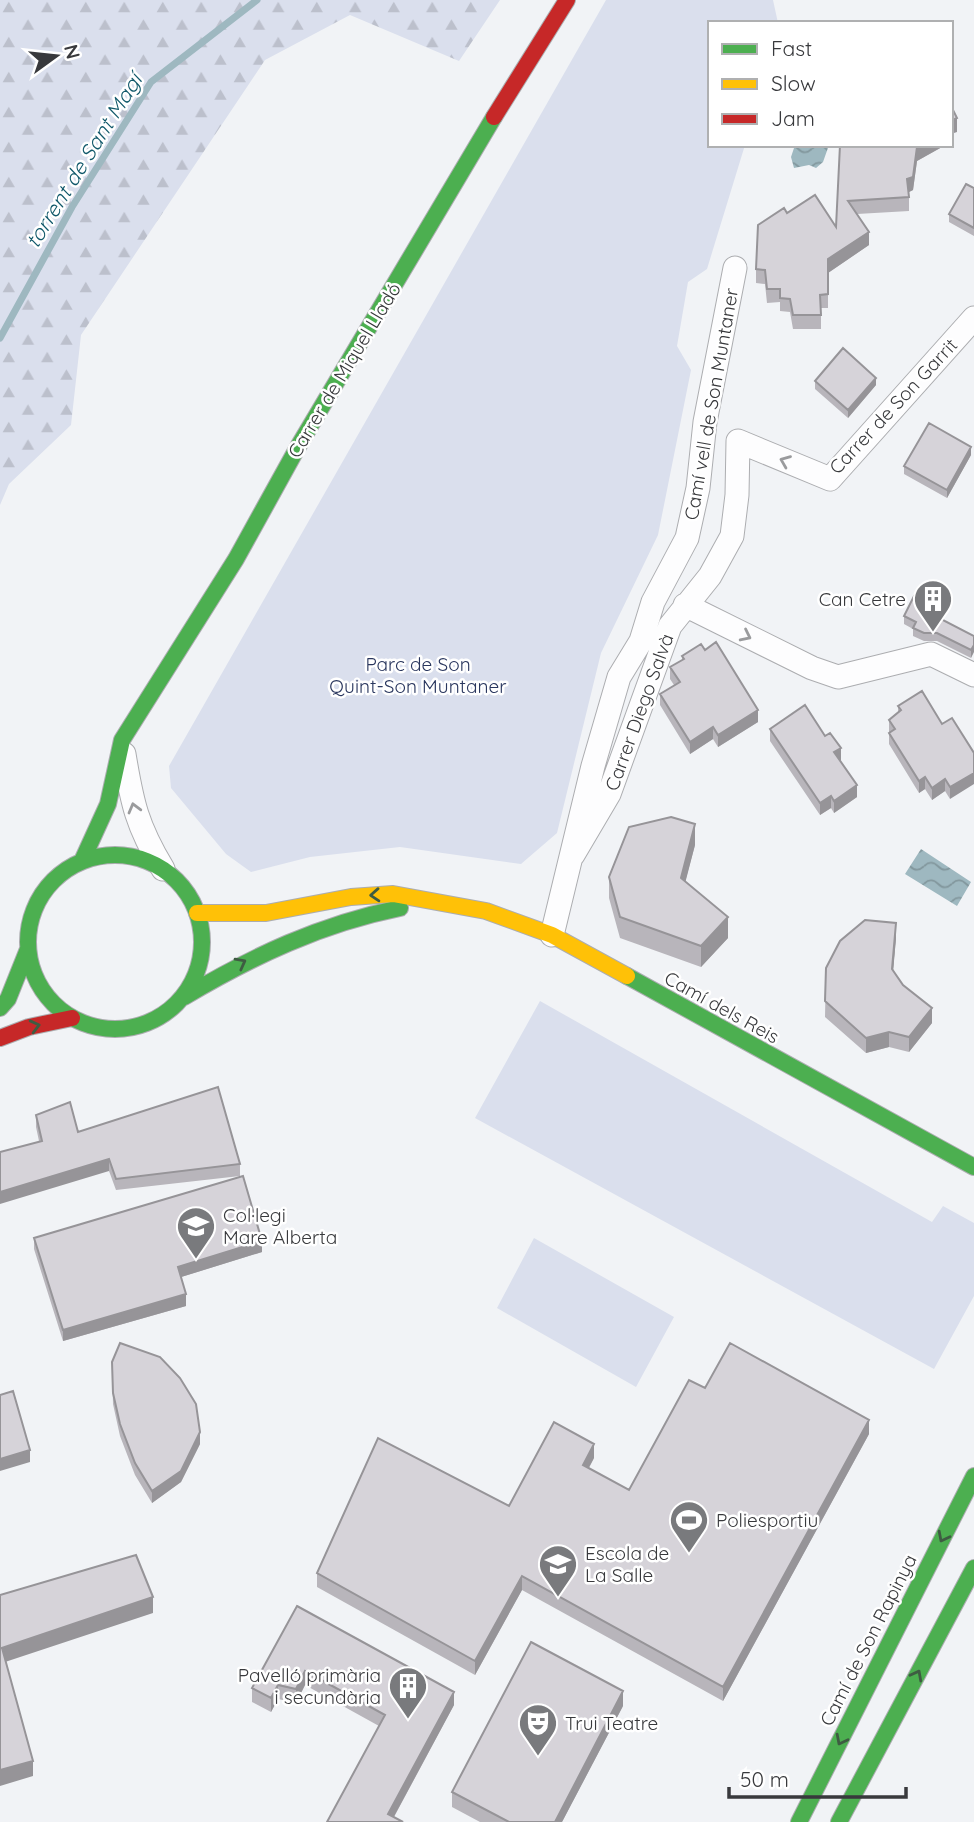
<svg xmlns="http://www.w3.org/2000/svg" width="974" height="1822" viewBox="0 0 974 1822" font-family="Quicksand,sans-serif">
  <defs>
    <pattern id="forest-firs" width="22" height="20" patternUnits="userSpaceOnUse" patternTransform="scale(1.75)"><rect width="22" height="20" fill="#dadfed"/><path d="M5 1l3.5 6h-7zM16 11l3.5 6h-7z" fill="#bcc0cc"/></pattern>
    <pattern id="water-waves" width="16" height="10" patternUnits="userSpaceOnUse" patternTransform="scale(1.75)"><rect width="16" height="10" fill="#9eb8c0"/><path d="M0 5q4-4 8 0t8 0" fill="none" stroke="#82979d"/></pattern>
  </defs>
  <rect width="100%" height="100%" fill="#f1f3f6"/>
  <path fill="#dadfed" d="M606,0H773L778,23H710V145H745L707,269L688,282L677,346L691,370L658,535L601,653L557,833L521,864L400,847L310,857L251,872L226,854L171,788L169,766Z
    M540,1001L932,1222L943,1206L974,1223V1296L934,1369L475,1118Z
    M534,1238L674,1317L636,1387L497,1308Z"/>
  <path fill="url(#forest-firs)" d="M0,0H500L459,61L350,15L265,60L81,335L71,425L9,484L0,505Z"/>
  <path fill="url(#water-waves)" d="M795,145H829L823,162L816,168L809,165L794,168L791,157Z
    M921,849L971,882L957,906L905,874Z"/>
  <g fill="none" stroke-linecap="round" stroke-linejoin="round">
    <path stroke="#9eb8c0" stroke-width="7" d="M0,338L72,207L151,82L257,0"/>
    <g stroke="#acadb0" stroke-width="25">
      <path id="street" d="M685,605L812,668L838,677L931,654L974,675
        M124,754C132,803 137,826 163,869
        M573,855L609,794L670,626L710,576L732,536L737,495L738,441L830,479L974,318
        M552,935L593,766L619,677L641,641L653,602L687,538L698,488L705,422L735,268"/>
    </g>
    <g stroke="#acadb0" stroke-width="18">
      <path id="fast" d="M28 942a87 87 0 1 1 174 0a87 87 0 1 1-174 0Z
        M82,861L108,804L122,740L236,559L299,445L494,117
        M627,976L974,1167
        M184,997C253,956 321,924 400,908
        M0,1008L8,999L28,949
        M799,1822L974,1476
        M839,1822L974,1568"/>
    </g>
    <g stroke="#acadb0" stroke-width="18">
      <path id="slow" d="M197,913H266L351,897L393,894L486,911L552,935L627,976"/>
    </g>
    <g stroke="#acadb0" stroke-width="18">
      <path id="jam" d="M494,117L567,0
        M0,1038L29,1027L72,1018"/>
    </g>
    <use href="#street" stroke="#fdfdfe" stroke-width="23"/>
    <use href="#fast" stroke="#4caf50" stroke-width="16"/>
    <use href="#slow" stroke="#ffc107" stroke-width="16"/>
    <use href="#jam" stroke="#c62828" stroke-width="16"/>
  </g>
  <path fill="#b8b5bb" d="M840,145L942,147L917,161L913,190L909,192V211L857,214L869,245L828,273V308H821V329H793L790,312L780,311V302L767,303L765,284L756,283V269L787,213L836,227Z
    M974,188V236L949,222V214Z
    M815,381L876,385L848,418L815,389Z
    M971,455L947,498L904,474V466Z
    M904,616L940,619L974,636L971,658L937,641H924L913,636V629L904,624Z
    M682,656L758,722L718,747L713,739L690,754L660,705V694L674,685L670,679V667L682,660Z
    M898,706L942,724L952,718L950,799L945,791L932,800L925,789L919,793L889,744V720L898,712Z
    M770,729L841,760H840L857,797L834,813L831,808L820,815L770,741Z
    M695,845L685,882L728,938L701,967L620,938L609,898V877Z
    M896,938L893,970L903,985L932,1023L909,1052L889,1047L866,1053L825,1017L826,968Z
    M36,1115L78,1132L240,1164V1176L116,1190L109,1171L39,1141L36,1127Z
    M34,1238L262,1252L181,1277L186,1306L63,1341L34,1249Z
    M112,1362L200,1444L181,1482L152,1503L135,1475L120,1436L113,1404Z
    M705,1388L869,1434L723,1701L522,1590L475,1675L317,1587V1573L509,1506L594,1458L589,1468L629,1490Z
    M297,1606L454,1705L394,1817L327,1822L379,1726L305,1685L296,1703L278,1699L271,1712L252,1702V1688Z
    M623,1706L562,1822H480L452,1807V1792Z"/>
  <path fill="#969498" d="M957,118V132L951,134V121Z
    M921,145H942V147L917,161L913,190L907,193V179L917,147Z
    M869,232V245L828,273V308V259Z
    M876,378V385L848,418V410Z
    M971,447V455L947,498V490Z
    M974,645V652L971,658V650Z
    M758,710V722L718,747V735Z
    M713,727V739L690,754V742Z
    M841,748V760L834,764V752Z
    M974,773V784L950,799V787Z
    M925,777V789L919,793V781Z
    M945,779V791L932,800V788Z
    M857,785V797L834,813V801Z
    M831,796V808L820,815V803Z
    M695,824V845L681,899V878Z
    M728,917V938L701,967V946Z
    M896,923V938L892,984V969Z
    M932,1008V1023L909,1052V1037Z
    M889,1032V1047L866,1053V1038Z
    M109,1159V1171L0,1204V1192Z
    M262,1241V1252L178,1278V1267Z
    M186,1294V1306L63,1341V1330Z
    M869,1420V1434L723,1701V1687Z
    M200,1432V1444L181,1482L152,1503V1491Z
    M594,1444V1458L583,1478V1465Z
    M30,1450V1462L0,1471V1459Z
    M522,1576V1590L475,1675V1661Z
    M153,1597V1613L2,1663V1648Z
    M305,1671V1685L296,1703V1689Z
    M278,1685V1699L271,1712V1698Z
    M623,1691V1706L562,1822H555Z
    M454,1692V1705L391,1822L388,1814Z
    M33,1761V1776L0,1786V1770Z"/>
  <path fill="#d6d3d9" stroke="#969498" stroke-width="2" d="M951,106L957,118L951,121Z
    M840,145H921L917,147L913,177L907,179L909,197L848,201L869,232L828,259V294L820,295L821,315H793L790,299L780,298V289H767L765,270L756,269L758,225L784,208L787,213L815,195L836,227Z
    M966,184L974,188V228L949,214Z
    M843,348L876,378L848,410L815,381Z
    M929,423L971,447L947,490L904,466Z
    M914,596L940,610L937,617L974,636V645L971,650L937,633H924L913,628L916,622L904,616Z
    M716,642L758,710L718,735L713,727L690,742L660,694L680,682L670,667L684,659L682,656L701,644L705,650Z
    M922,691L942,724L952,718L974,753V773L950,787L945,779L932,788L925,777L919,781L889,733L895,729L889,720L901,710L898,706Z
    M805,705L825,736L830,733L841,748L834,752L857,785L834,801L831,796L820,803L770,729Z
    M671,817L695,824L681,878L728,917L701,946L620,917L609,877L629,827Z
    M865,920L896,923L892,969L903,985L932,1008L909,1037L889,1032L866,1038L825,1001L826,968L840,941Z
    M218,1087L240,1164L116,1179L109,1159L0,1192V1152L42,1141L36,1115L70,1102L78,1132Z
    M243,1176L262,1241L178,1267L186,1294L63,1330L34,1238Z
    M120,1343L160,1357L180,1378L196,1404L200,1432L181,1471L152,1491L135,1463L120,1424L113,1393L112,1362Z
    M730,1343L869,1420L723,1687L522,1576L475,1661L317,1573L378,1438L509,1506L554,1422L594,1444L583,1465L629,1490L689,1380L705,1388Z
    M13,1391L30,1450L0,1459V1395Z
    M136,1555L153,1597L2,1648L33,1761L0,1770V1595Z
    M297,1606L454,1692L388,1814L403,1822H327L385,1715L305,1671L296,1689L278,1685L271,1698L252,1688Z
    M531,1642L623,1691L555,1822H509L452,1792Z"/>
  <defs><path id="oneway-chevron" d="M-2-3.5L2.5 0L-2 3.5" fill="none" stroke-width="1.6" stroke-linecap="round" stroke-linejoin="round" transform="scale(1.75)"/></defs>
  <g stroke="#9a9b9d">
    <use href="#oneway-chevron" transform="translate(785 461) rotate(-158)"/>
    <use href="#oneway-chevron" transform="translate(746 636) rotate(26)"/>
    <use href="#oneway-chevron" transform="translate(134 808) rotate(-105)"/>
  </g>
  <g stroke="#3e5c42">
    <use href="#oneway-chevron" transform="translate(375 895) rotate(176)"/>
    <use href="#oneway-chevron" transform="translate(241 963) rotate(-28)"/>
    <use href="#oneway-chevron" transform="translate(35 1026) rotate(-14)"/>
    <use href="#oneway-chevron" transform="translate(943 1537) rotate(117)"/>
    <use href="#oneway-chevron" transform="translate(917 1675) rotate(-62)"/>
    <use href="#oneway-chevron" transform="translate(841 1740) rotate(117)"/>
  </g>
  <defs>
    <g id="building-pin" transform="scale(2.0125)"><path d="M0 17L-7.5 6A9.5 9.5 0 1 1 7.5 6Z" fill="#797a7d" stroke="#fff"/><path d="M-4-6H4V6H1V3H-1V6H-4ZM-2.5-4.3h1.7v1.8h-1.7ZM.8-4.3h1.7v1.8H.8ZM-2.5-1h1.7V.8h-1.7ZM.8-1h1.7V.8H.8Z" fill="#fff"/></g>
    <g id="school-pin" transform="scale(2.0125)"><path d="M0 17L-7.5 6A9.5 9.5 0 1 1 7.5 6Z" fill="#797a7d" stroke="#fff"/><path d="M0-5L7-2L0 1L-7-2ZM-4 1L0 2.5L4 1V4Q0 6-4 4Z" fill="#fff"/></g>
    <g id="stadium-pin" transform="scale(2.0125)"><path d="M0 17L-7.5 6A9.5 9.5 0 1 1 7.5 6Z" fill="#797a7d" stroke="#fff"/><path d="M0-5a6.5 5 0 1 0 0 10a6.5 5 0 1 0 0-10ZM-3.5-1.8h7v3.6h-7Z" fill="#fff"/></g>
    <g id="theatre-pin" transform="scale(2.0125)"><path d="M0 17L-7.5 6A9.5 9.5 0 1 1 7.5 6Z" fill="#797a7d" stroke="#fff"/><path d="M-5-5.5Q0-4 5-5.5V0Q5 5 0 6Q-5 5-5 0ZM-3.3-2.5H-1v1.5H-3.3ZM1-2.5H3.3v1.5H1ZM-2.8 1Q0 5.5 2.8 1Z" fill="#fff"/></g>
  </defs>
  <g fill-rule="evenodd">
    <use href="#building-pin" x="933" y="599"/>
    <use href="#school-pin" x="196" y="1226"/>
    <use href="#stadium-pin" x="689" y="1520"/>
    <use href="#school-pin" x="558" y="1564"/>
    <use href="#building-pin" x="408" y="1686"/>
    <use href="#theatre-pin" x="538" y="1723"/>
  </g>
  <g text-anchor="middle" stroke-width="5" stroke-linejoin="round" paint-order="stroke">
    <g font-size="19" fill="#38393c" stroke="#fff">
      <text transform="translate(344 370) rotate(-59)" y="7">Carrer de Miquel Lladó</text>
      <text transform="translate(711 404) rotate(-80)" y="7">Camí vell de Son Muntaner</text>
      <text transform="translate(893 406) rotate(-47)" y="7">Carrer de Son Garrit</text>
      <text transform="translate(639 712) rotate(-70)" y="7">Carrer Diego Salvà</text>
      <text transform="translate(722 1007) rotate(29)" y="7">Camí dels Reis</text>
      <text transform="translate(868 1640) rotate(-63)" y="7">Camí de Son Rapinya</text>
    </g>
    <g font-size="19" fill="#38393c" stroke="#fff" text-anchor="start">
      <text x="906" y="606" text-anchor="end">Can Cetre</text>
      <text x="223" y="1222">Col·legi<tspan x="223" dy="22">Mare Alberta</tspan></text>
      <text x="716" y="1527">Poliesportiu</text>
      <text x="585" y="1560">Escola de<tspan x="585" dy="22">La Salle</tspan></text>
      <text x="381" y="1682" text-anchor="end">Pavelló primària<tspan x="381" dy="22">i secundària</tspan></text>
      <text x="565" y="1730">Trui Teatre</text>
    </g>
    <g font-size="19" fill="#29365e" stroke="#fff">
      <text x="418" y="671">Parc de Son<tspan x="418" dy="22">Quint-Son Muntaner</tspan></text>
    </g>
    <g font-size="21" font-style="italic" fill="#10586a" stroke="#fff">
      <text transform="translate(84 161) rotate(-58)" y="7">torrent de Sant Magí</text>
    </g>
  </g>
  <rect x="708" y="21" width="245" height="126" fill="#ffffff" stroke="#afb0b1" stroke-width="2"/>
  <rect x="722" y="44" width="35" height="10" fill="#4caf50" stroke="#afb0b1" stroke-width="2"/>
  <text x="771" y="56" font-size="21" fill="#38393c">Fast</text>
  <rect x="722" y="79" width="35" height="10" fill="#ffc107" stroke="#afb0b1" stroke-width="2"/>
  <text x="771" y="91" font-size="21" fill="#38393c">Slow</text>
  <rect x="722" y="114" width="35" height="10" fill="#c62828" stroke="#afb0b1" stroke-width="2"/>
  <text x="771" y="126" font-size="21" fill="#38393c">Jam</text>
  <g transform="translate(56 56) rotate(75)" stroke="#ffffff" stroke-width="5" paint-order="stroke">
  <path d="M0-5L12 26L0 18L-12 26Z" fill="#38393c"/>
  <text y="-10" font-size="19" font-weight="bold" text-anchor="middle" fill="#38393c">N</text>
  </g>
  <path d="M729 1787v10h177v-10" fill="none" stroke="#38393c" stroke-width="3.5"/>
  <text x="740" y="1787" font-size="21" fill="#38393c" stroke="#ffffff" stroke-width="5" paint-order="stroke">50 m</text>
</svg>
